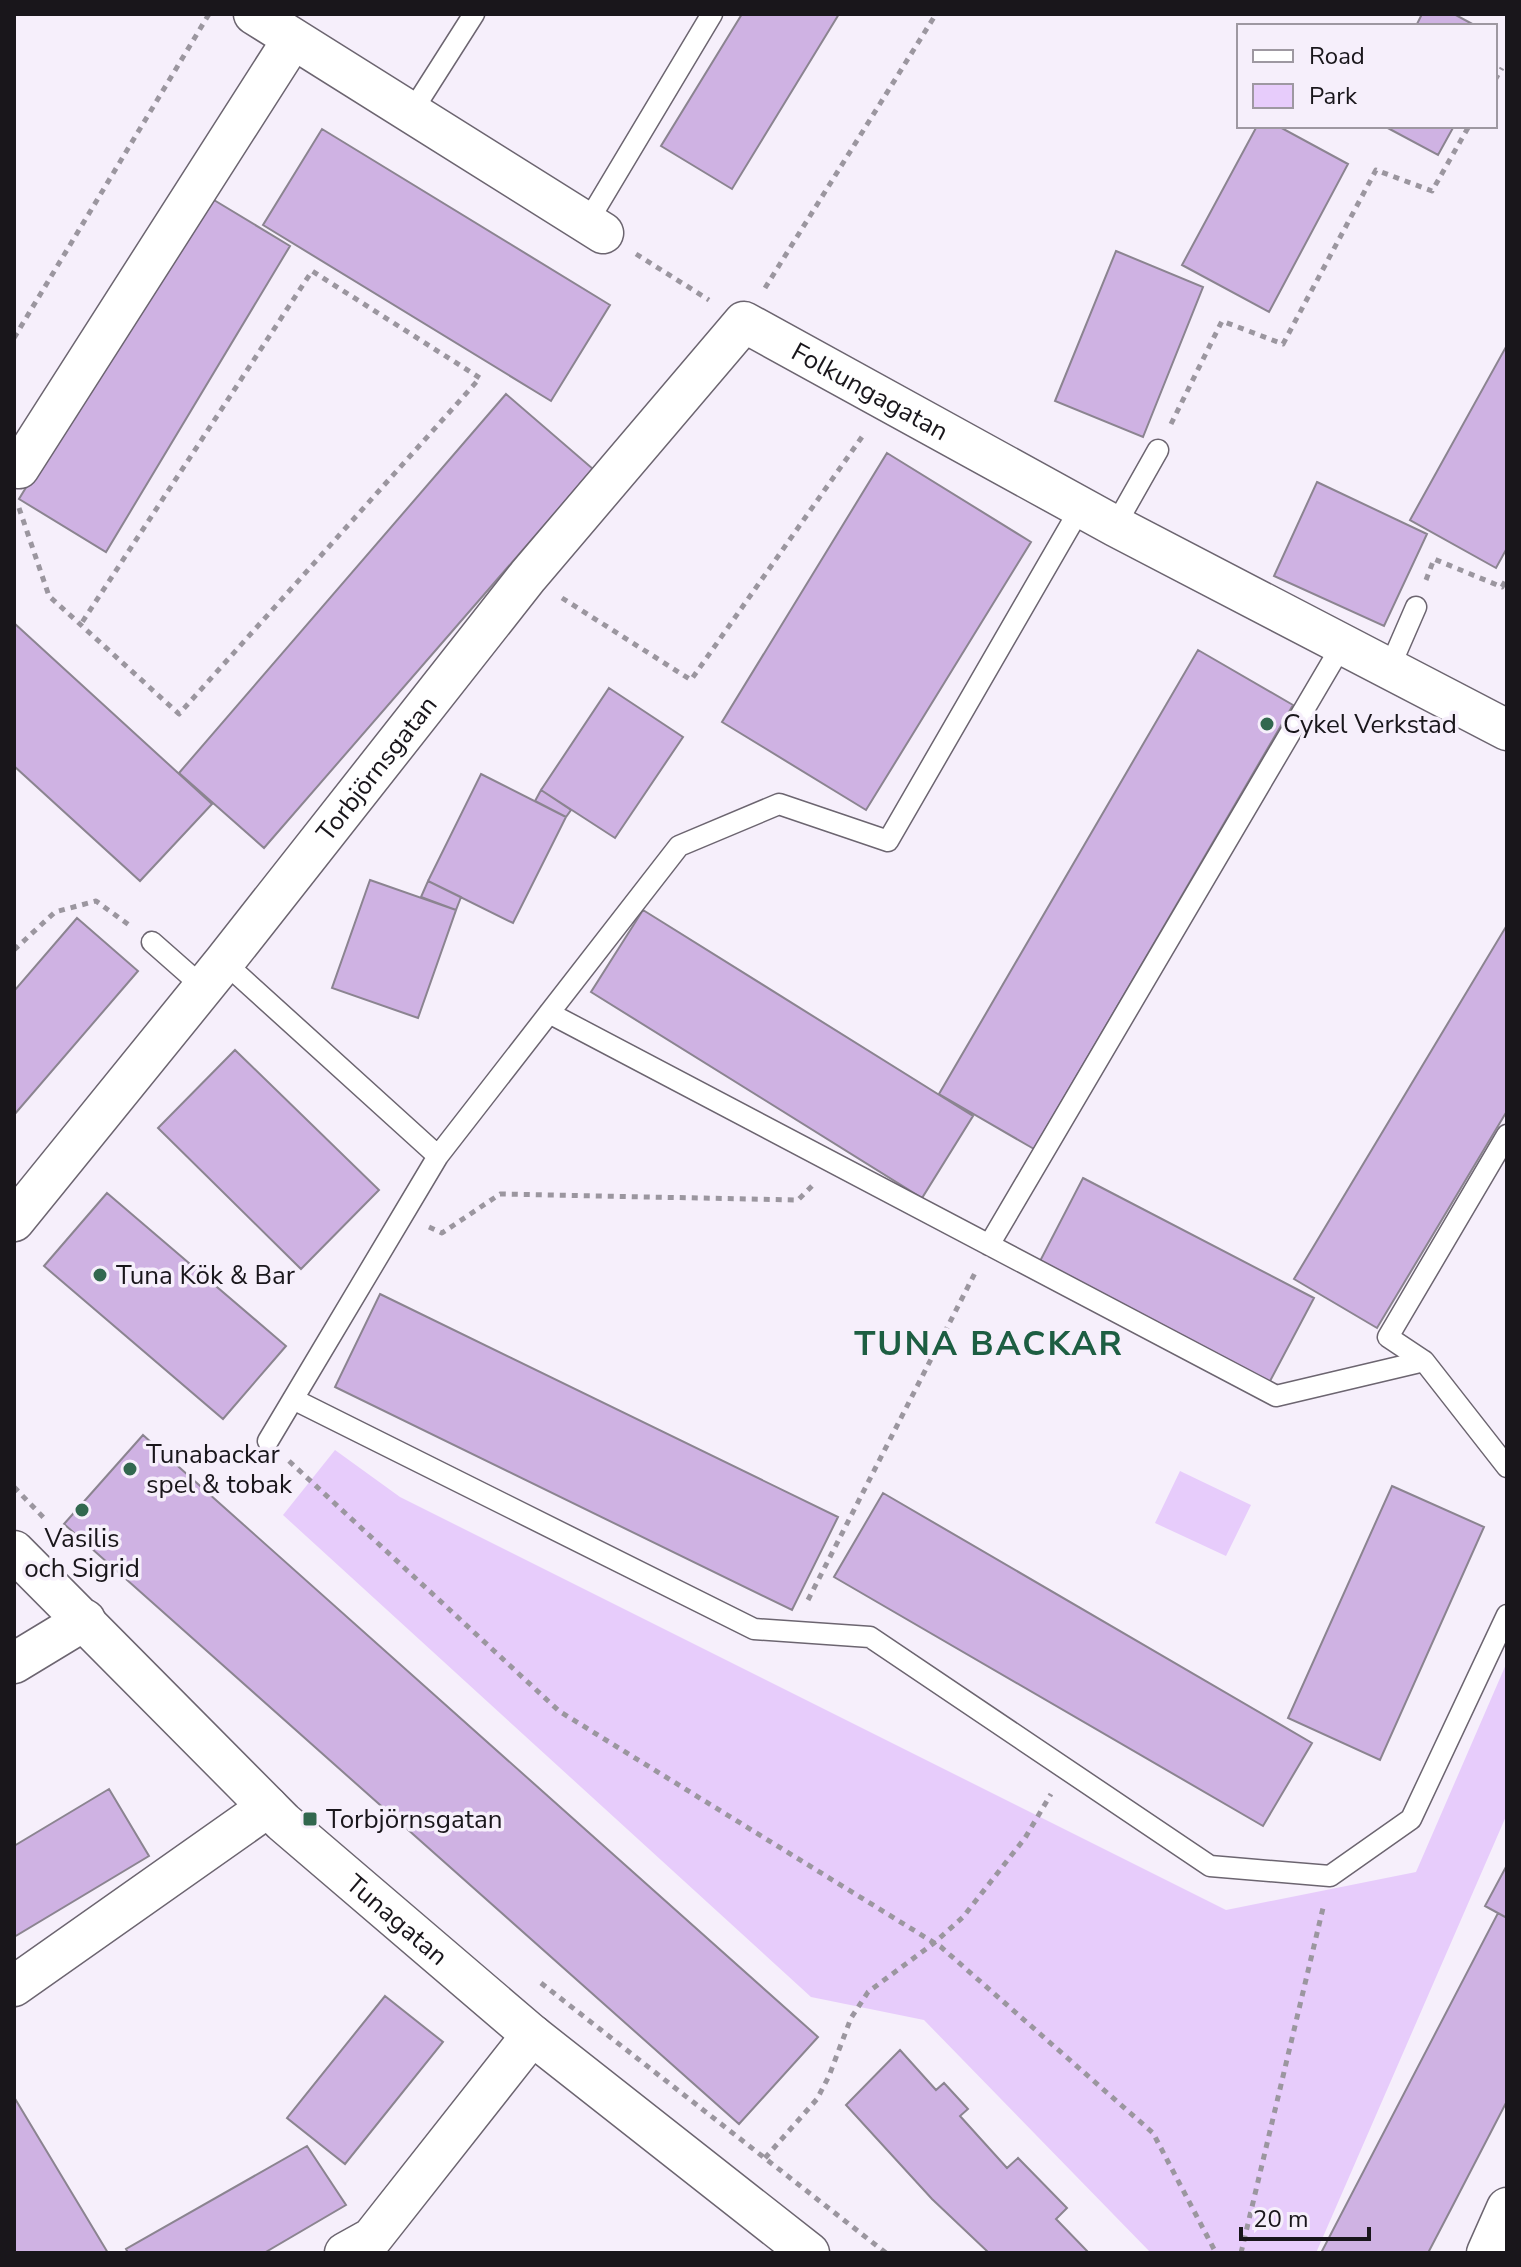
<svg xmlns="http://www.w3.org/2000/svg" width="1521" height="2267" viewBox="0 0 1521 2267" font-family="'Nunito Sans',sans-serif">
  <rect width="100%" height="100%" fill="#f6effb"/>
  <path fill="#e7ccfb" d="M335,1450L400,1497L1226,1910L1416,1872L1507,1662V1814L1316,2253H1151L924,2020L811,1997L283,1515Z
    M1180,1471L1251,1505L1226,1556L1155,1523Z"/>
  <path fill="#cfb2e3" stroke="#8b8490" stroke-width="2" d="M742,14H839L732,189L661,146Z
    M1422,14H1454L1476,26H1416Z
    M1257,126H1278L1348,164L1269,312L1182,265Z
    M1384,126H1454L1438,155Z
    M322,129L610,305L551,401L263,225Z
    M204,194L290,246L106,552L19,499Z
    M1116,251L1203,287L1143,437L1055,401Z
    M1507,345V548L1496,568L1410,520Z
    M506,394L593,469L264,848L179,773Z
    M887,453L1031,542L866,810L722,722Z
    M1317,482L1427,534L1384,626L1274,576Z
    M14,623L212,804L140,881L14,766Z
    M1198,650L1293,705L1034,1149L939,1094Z
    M609,688L683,737L615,838L541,790Z
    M481,774L566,817L513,923L428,881Z
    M541,790L571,810L566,817L535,801Z
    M370,880L456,910L418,1018L332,988Z
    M428,881L461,897L456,910L421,897Z
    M643,910L973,1116L922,1198L591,992Z
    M77,918L138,971L14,1115V991Z
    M1507,925V1111L1377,1328L1294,1279Z
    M235,1050L379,1190L301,1269L158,1128Z
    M1083,1178L1314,1298L1269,1383L1039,1263Z
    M107,1193L286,1346L223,1419L44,1266Z
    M380,1294L838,1517L792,1610L335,1387Z
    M143,1435L818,2037L739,2124L64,1524Z
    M1392,1486L1484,1527L1380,1760L1288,1718Z
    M883,1493L1312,1743L1263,1826L834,1577Z
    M109,1789L149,1856L14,1937V1846Z
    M1507,1865V1918L1485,1906Z
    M1498,1913L1507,1918V2101L1451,2209L1428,2253H1321Z
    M385,1996L443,2042L345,2164L287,2118Z
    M900,2050L936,2090L944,2083L968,2109L960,2116L1007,2168L1018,2158L1067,2208L1056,2219L1089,2253H989L932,2199L846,2105Z
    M14,2097L108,2253H14Z
    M307,2146L346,2205L264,2253H128L126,2249Z"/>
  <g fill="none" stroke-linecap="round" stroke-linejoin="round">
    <g stroke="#6c6570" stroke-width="23">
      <path id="service" d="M411,113L474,14
        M587,223L712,14
        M1115,526L1158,450
        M1389,669L1416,607
        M152,942L203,987
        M224,962L438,1156L268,1441
        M549,1013L1276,1396L1424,1361L1507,1467
        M438,1156L679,846L779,804L888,841L1081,507
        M989,1245L1342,645
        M1424,1361L1388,1337L1507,1135
        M293,1399L754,1629L870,1637L1210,1866L1330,1876L1411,1819L1507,1615"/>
    </g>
    <g stroke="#6c6570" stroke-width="43">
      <g id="minor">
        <path d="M254,14L603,233"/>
        <path d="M19,468L293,39"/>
        <path id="s1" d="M14,1221L224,962L528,576L744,322L1115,526L1507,730"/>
        <path id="s2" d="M14,1551L283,1822L532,2035L809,2253"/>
        <path d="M14,1663L85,1620"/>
        <path d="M14,1986L268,1807"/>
        <path d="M345,2253L372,2238L532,2035"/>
        <path d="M1487,2253L1507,2208"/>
      </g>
    </g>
    <path stroke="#9b969f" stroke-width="5" stroke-dasharray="6 6" stroke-linecap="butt" d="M1495,80L1502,68
      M636,254L709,300
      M765,288L936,14
      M14,338L209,14
      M1171,424L1222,321L1283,344L1376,170L1432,191L1469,126
      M19,508L49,596L179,714L480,378L312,271L81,624
      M1426,580L1434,559L1502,587L1507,578
      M562,598L691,680L864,434
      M14,950L55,912L96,901L129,925
      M429,1227L442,1233L500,1194L798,1200L812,1186
      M289,1461L559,1711L941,1947L1153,2133L1216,2253
      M14,1487L44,1518
      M808,1600L976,1271
      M541,1983L886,2253
      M765,2158L817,2099L829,2076L851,2018L868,1992L934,1943L963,1917L1025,1838L1051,1794
      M1241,2253L1323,1908"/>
    <use href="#service" stroke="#fff" stroke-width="20"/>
    <use href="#minor" stroke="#fff" stroke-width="40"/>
  </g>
  <g fill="#32684f" stroke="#f6effb" stroke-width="3">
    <circle cx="1267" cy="724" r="8"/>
    <circle cx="100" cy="1275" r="8"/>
    <circle cx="130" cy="1469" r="8"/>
    <circle cx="82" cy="1510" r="8"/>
    <rect x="302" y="1811" width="16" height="16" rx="4"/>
  </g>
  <g text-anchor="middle" stroke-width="7" stroke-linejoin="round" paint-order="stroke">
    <g font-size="26" fill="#19161b" stroke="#f6effb">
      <text dy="9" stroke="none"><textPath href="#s1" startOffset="1302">Folkungagatan</textPath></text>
      <text dy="9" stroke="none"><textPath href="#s1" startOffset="580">Torbjörnsgatan</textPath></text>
      <text dy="9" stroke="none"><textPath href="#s2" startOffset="532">Tunagatan</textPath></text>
    </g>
    <g font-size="26" fill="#19161b" stroke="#f6effb" text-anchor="start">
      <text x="1283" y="733">Cykel Verkstad</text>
      <text x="116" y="1284">Tuna Kök &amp; Bar</text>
      <text x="146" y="1463">Tunabackar<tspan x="146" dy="30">spel &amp; tobak</tspan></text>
      <text x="82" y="1547" text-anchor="middle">Vasilis<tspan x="82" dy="30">och Sigrid</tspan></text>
      <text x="326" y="1828">Torbjörnsgatan</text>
    </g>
    <g font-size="34" font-weight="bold" letter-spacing="2" fill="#1d5e42" stroke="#f6effb">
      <text x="989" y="1355">TUNA BACKAR</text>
    </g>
  </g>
  <rect width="1521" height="2267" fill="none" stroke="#19161b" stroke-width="32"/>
  <rect x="1237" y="24" width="260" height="104" fill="#f6effb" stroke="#9e98a1" stroke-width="2"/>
  <rect x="1253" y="50" width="40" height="12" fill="#ffffff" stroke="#9e98a1" stroke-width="2"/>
  <text x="1309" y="64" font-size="24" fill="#19161b">Road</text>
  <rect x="1253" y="84" width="40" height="24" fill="#e7ccfb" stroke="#9e98a1" stroke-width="2"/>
  <text x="1309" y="104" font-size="24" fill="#19161b">Park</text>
  <path d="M1241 2227v12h128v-12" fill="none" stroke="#19161b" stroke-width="4"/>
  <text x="1253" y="2227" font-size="24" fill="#19161b" stroke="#f6effb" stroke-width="6" paint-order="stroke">20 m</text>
</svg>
